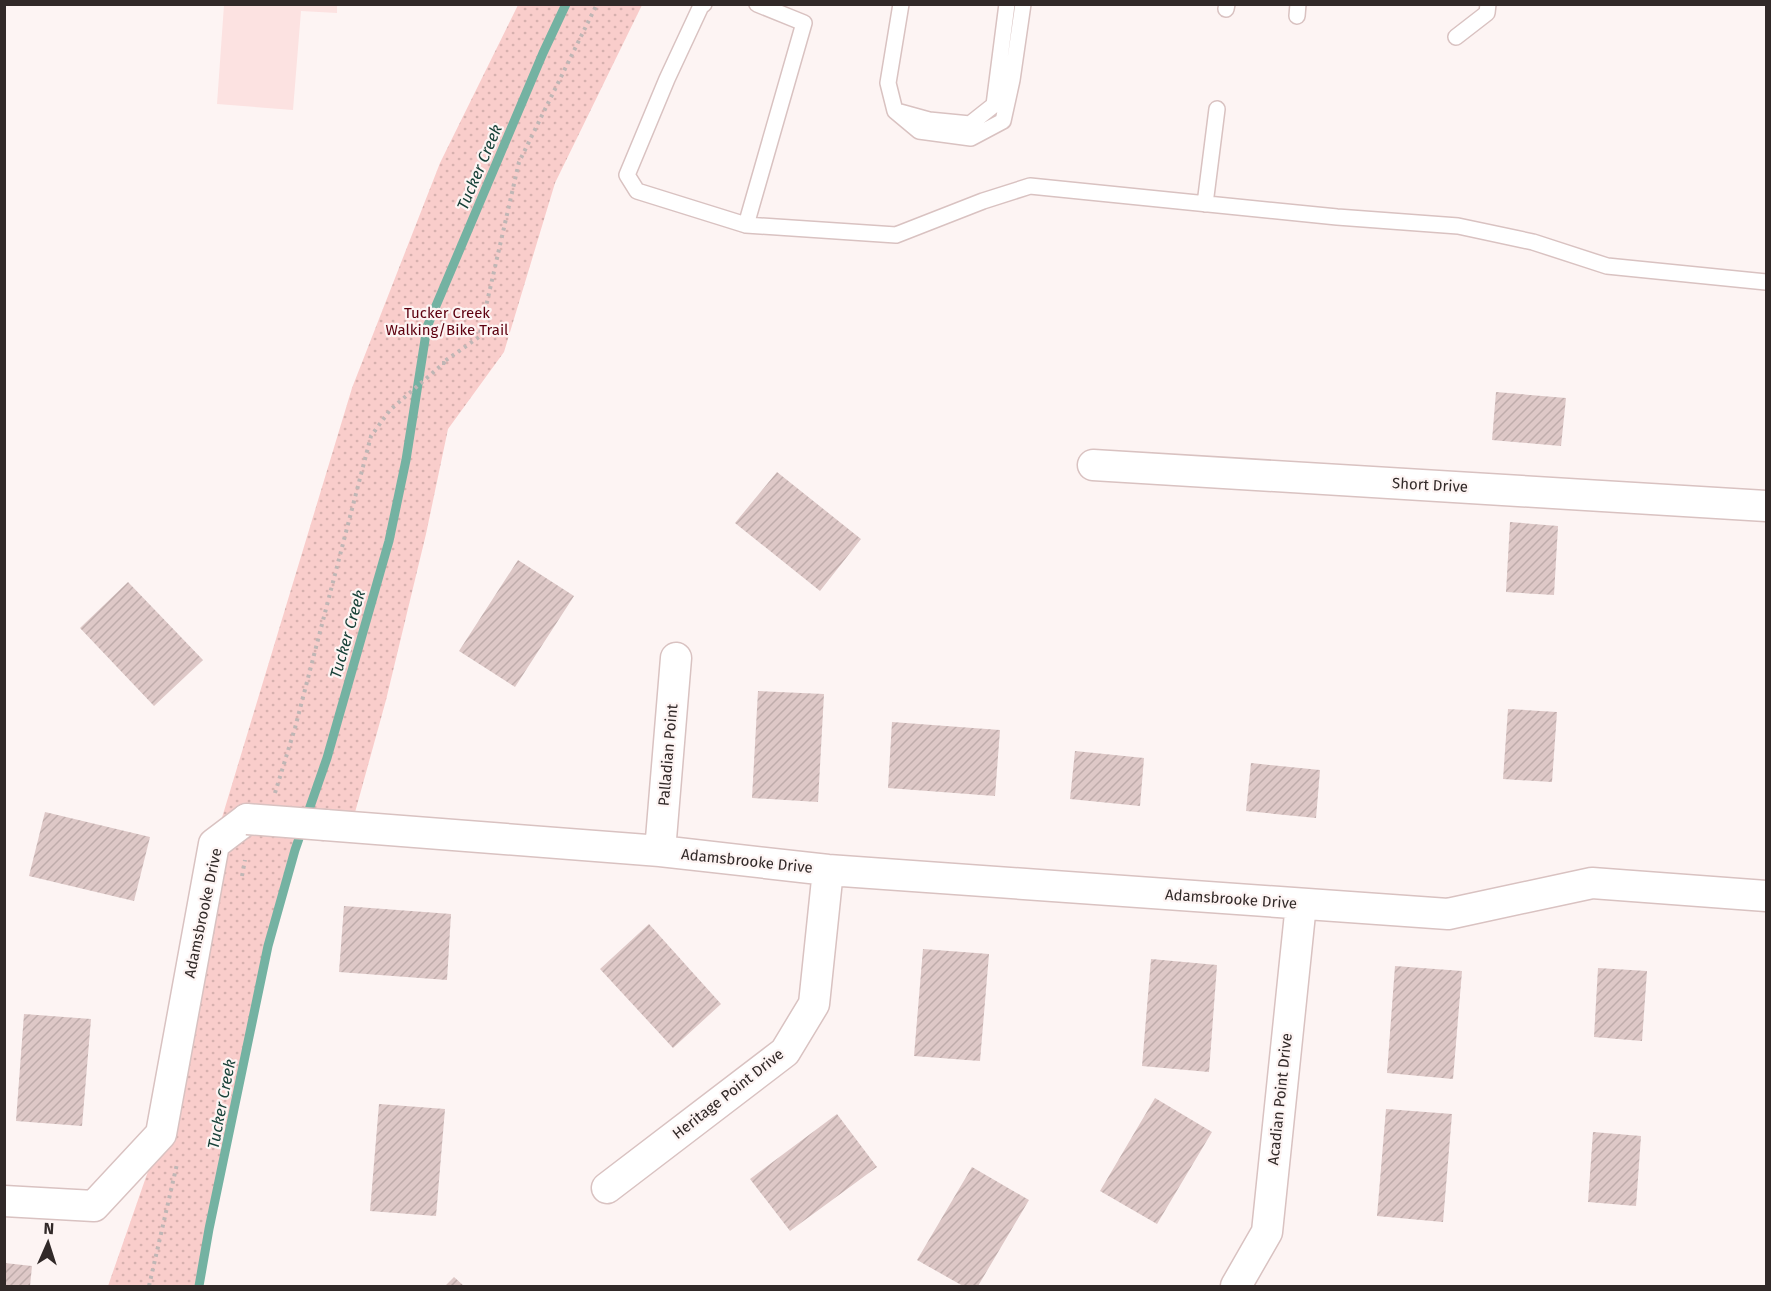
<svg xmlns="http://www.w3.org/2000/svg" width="1771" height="1291" viewBox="0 0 1771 1291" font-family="'Fira Sans',sans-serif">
  <defs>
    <pattern id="park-dots" width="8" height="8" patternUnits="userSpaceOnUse" patternTransform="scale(1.5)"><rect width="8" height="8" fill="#f9cdcb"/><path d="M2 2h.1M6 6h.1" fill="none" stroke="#d6b0ae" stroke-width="1.8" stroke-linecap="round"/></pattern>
    <pattern id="building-hatch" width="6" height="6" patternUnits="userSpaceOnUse" patternTransform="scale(1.5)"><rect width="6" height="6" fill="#dec8c7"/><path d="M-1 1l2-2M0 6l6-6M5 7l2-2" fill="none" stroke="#bfacab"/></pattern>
  </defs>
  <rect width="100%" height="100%" fill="#fdf4f3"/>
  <path fill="#fce2e1" d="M224,5H337V13L301,11L293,110L217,104Z"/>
  <path fill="url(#park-dots)" d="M518,5H642L555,183L504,352L448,429L426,534L386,700L351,827L307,824L268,946L209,1229L199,1286H108L161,1134L214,844L352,388L440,163Z"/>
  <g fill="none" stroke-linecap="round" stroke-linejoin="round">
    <path stroke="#74b2a2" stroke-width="9" d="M199,1286L209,1229L268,946L295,850L327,758L389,541L406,460L427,327L543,53L566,4"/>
  </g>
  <path fill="url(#building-hatch)" d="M1496,392L1566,398L1561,446L1492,440Z
    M777,472L861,539L820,591L735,523Z
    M1510,522L1558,526L1554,595L1506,592Z
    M518,560L574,596L515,687L459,651Z
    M128,582L203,660L154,706L80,628Z
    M758,691L824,694L818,802L752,798Z
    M1508,709L1557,712L1552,782L1503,779Z
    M892,722L1000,730L995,796L888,788Z
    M1075,751L1144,758L1140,806L1070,799Z
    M1251,763L1320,770L1316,818L1246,811Z
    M45,812L150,837L134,901L29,876Z
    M344,906L451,914L447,980L339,972Z
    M649,924L721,1004L673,1048L600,969Z
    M923,949L989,954L980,1061L914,1056Z
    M1151,959L1217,965L1209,1072L1142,1066Z
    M1395,966L1462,971L1453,1079L1387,1073Z
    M1598,968L1647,971L1642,1041L1594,1037Z
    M24,1014L91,1019L82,1126L16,1121Z
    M1155,1098L1212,1132L1157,1224L1100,1191Z
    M379,1104L445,1109L436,1216L370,1211Z
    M1386,1109L1452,1114L1443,1222L1377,1216Z
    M837,1114L877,1167L790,1231L750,1179Z
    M1593,1132L1641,1136L1636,1206L1588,1202Z
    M972,1167L1029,1200L978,1286H963L917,1260Z
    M5,1263L32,1266L30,1286H5Z
    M454,1277L464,1286H445Z"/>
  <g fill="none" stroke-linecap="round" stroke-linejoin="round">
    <g stroke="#d9c2c1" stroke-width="18">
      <path id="service" d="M704,4L701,6L667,79L627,175L637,191L746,225L896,235L983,201L1030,186L1337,217L1458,226L1533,242L1607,266L1766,282
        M901,4L888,83L895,111L919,131L971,138L1003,121L1012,80L1023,4
        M1226,9L1227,4
        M1297,16L1298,4
        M1456,37L1487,13L1488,4
        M900,112L929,120L970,124L994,105L1007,4
        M1205,204L1217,109
        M746,225L804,23L757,4"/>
    </g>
    <g stroke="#d9c2c1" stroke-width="33">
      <path id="minor" d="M1093,465L1766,506
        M325,825L660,851L828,870L1448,914L1592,883L1766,896
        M660,851L676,658
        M607,1188L785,1052L814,1004L828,870
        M4,1201L94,1206L161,1134L214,844L247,819
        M1236,1286L1267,1232L1301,904"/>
    </g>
    <path stroke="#bfb6b5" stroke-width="4" stroke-dasharray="3 4.5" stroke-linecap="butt" d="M275,793L295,728L371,436L390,410L444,363H442L479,337L519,162L597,4
      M242,876L245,860
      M149,1286L177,1164"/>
    <use href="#service" stroke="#fff" stroke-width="15"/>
    <use href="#minor" stroke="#fff" stroke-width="30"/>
    <g stroke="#d9c2c1" stroke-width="33" stroke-linecap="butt">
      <path id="minor-bridge" d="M247,819L325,825"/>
    </g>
    <use href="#minor-bridge" stroke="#fff" stroke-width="30"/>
  </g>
  <g text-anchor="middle" stroke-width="4.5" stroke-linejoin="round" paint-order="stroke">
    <g font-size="15" fill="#5d000f" stroke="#fdf4f3">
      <text x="447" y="318">Tucker Creek<tspan x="447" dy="17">Walking/Bike Trail</tspan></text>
    </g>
    <g font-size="15" fill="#312928" stroke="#fdf4f3">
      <text transform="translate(1430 485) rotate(3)" y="5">Short Drive</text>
      <text transform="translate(668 755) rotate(-85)" y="5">Palladian Point</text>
      <text transform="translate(747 861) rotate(6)" y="5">Adamsbrooke Drive</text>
      <text transform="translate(1231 899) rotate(4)" y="5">Adamsbrooke Drive</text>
      <text transform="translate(203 913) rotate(-78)" y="5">Adamsbrooke Drive</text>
      <text transform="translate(728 1094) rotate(-38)" y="5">Heritage Point Drive</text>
      <text transform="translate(1280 1099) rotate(-84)" y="5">Acadian Point Drive</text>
    </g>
    <g font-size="16" font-style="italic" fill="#184239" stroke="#fdf4f3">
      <text transform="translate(479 167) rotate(-67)" y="6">Tucker Creek</text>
      <text transform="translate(347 634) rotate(-74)" y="6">Tucker Creek</text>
      <text transform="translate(221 1104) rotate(-79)" y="6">Tucker Creek</text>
    </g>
  </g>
  <rect width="1771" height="1291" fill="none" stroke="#312928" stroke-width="12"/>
  <g transform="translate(48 1243) rotate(3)" stroke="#fdf4f3" stroke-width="4.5" paint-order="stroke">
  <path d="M0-4.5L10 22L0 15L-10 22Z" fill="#312928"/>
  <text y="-9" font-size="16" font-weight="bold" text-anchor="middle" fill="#312928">N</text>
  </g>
</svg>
